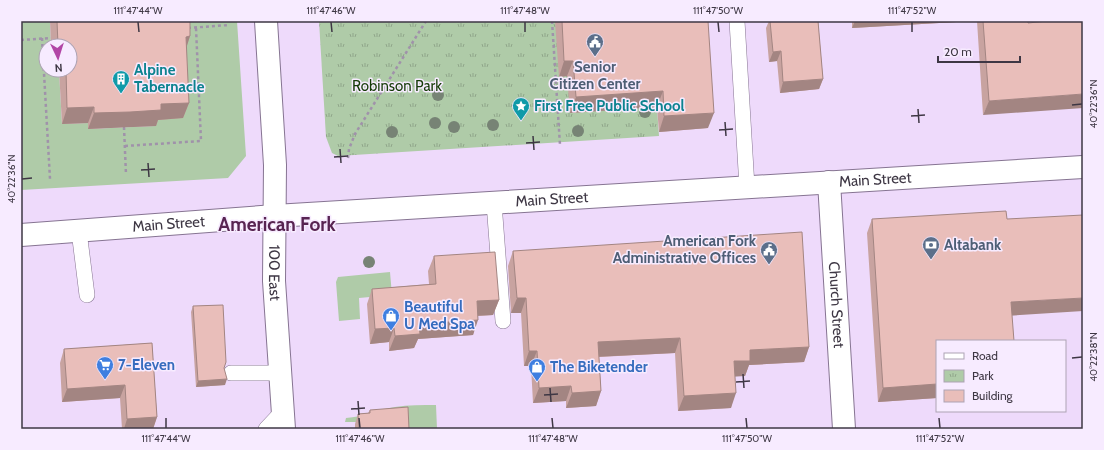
<svg xmlns="http://www.w3.org/2000/svg" width="1104" height="450" viewBox="0 0 1104 450" font-family="Cabin,sans-serif">
  <defs>
    <pattern id="park-tufts" width="24" height="20" patternUnits="userSpaceOnUse"><rect width="24" height="20" fill="#afcba8"/><path d="M3 7l-1-3M5 7V3M7 7l1-3M15 17l-1-3M17 17v-4M19 17l1-3" fill="none" stroke="#90a68a"/></pattern>
  </defs>
  <rect width="100%" height="100%" fill="#eedafb"/>
  <path fill="#afcba8" d="M21,21H50L51,46H46V70H59L62,124L88,123L89,129L155,126L183,21H237L246,156L228,178L21,190Z
    M390,272L392,295L359,298L360,319L339,321L336,282L338,277Z
    M436,405L437,429H405L366,422H345L346,418C364,417 377,410 395,407C408,405 423,405 436,405Z"/>
  <path fill="url(#park-tufts)" d="M319,21H651L659,136L338,156L332,153L326,137Z"/>
  <g fill="none" stroke-linecap="round" stroke-linejoin="round">
    <g stroke="#867492" stroke-width="16">
      <path id="lane" d="M737,21L747,187
        M494,203L503,321
        M79,231L87,295
        M231,373H279
        M266,429L282,412"/>
    </g>
    <g stroke="#867492" stroke-width="24">
      <g id="street">
        <path id="s1" d="M829,182L844,429"/>
      </g>
    </g>
    <g stroke="#867492" stroke-width="24">
      <g id="secondary">
        <path id="s2" d="M266,21L275,165L274,281L284,429"/>
      </g>
    </g>
    <g stroke="#867492" stroke-width="24">
      <g id="primary">
        <path id="s3" d="M21,235L275,216L1083,167"/>
      </g>
    </g>
    <path stroke="#a092aa" stroke-width="2.5" stroke-dasharray="3 3" stroke-linecap="butt" d="M552,21L560,145
      M188,28L229,25
      M42,38L50,179
      M21,40L51,38
      M124,127L126,175
      M125,146L201,141L196,28
      M348,158L349,149L355,134L426,21"/>
    <use href="#lane" stroke="#fff" stroke-width="15"/>
    <use href="#street" stroke="#fff" stroke-width="22"/>
    <use href="#secondary" stroke="#fff" stroke-width="22"/>
    <use href="#primary" stroke="#fff" stroke-width="22"/>
  </g>
  <g fill="#778375">
    <circle cx="438" cy="95" r="6"/>
    <circle cx="645" cy="112" r="6"/>
    <circle cx="435" cy="123" r="6"/>
    <circle cx="493" cy="125" r="6"/>
    <circle cx="454" cy="127" r="6"/>
    <circle cx="578" cy="131" r="6"/>
    <circle cx="392" cy="132" r="6"/>
    <circle cx="369" cy="262" r="6"/>
  </g>
  <path fill="#c8a3a0" d="M50,21H190V36L186,48L189,103L183,118L158,120L156,126L124,127L88,129V123L62,124L59,70H70V46H51Z
    M555,21H708V128L659,132L657,107L570,113L567,76L559,77Z
    M769,21H818L823,79L819,89L780,93L777,61L769,62L766,28Z
    M852,21H974L852,28Z
    M977,21H1028L983,115Z
    M872,219L1012,316L937,341V398L878,402L867,233Z
    M513,251L809,347L804,362L749,365L745,376H735L731,408L678,411L675,353L599,357L601,391L596,406L566,408V401L533,403L531,366H524L521,313H511L508,266Z
    M434,256L499,300L493,315L478,316L473,335L418,339L414,348L389,351V342L370,344L367,304L372,289L429,284L428,271Z
    M193,306L224,368L225,385L196,387L191,312Z
    M152,343L157,417L153,429H122L120,398L62,402L60,363L64,349Z
    M370,410L409,429H355V424L358,414L368,413Z"/>
  <path fill="#a38582" d="M855,21H974L852,28Z
    M190,36L185,52L186,37Z
    M64,44V46H58V45Z
    M781,51L777,61L769,62L773,52Z
    M564,61H573L567,76L559,77Z
    M823,79L819,89L780,93L783,82Z
    M663,91L657,107L570,113L576,97Z
    M1083,94V108L983,115L989,101Z
    M189,103L183,118L158,120L156,126L88,129L94,113L161,104Z
    M94,107L88,123L62,124L67,108Z
    M714,113L708,128L659,132L664,116Z
    M517,298H526L521,313H511Z
    M1083,298V311L1006,316L1011,302Z
    M499,300L493,315L472,316L477,301Z
    M478,320L473,335L418,339L414,348L389,351L395,336L419,324Z
    M394,328L389,342L370,344L375,329Z
    M680,338L675,353L593,357L598,342Z
    M809,347L804,362L749,365L745,376L729,377L734,361L750,350Z
    M529,351H537L531,366H524Z
    M227,379L225,385L196,387L198,381Z
    M937,384V398L878,402L883,388Z
    M125,385L120,398L62,402L67,389Z
    M571,386L566,401L533,403L539,388Z
    M601,391L596,406L566,408L572,393Z
    M736,393L731,408L678,411L684,396Z
    M157,417L153,429H124L127,419Z"/>
  <path fill="#e9beba" stroke="#a38582" d="M57,21H190V36L186,37L189,103L161,104V110L130,112L94,113V107L67,108L66,70H70V46H64V44L58,45Z
    M562,21H708L714,113L664,116L663,91L576,97L573,61H564Z
    M770,21H818L823,79L783,82L781,51L773,52Z
    M983,21H1028V23L1047,21H1083V94L989,101Z
    M1006,211L1007,219L1083,215V298L1011,302L1014,341H937V384L883,388L872,219Z
    M802,232L809,347L750,350V361H734L736,393L684,396L680,338L598,342L601,391L572,393L571,386L539,388L537,351H529L526,298H517L513,251Z
    M495,252L499,300L477,301L478,320L419,324L420,334L395,336L394,328L375,329L372,289L436,284L434,256Z
    M223,305L226,362L224,368L227,379L198,381L193,306Z
    M152,343L157,417L127,419L125,385L67,389L64,349Z
    M408,407L409,429H359L358,414L370,413V410Z"/>
  <path fill="none" stroke="#3e3744" stroke-width="1.5" d="M138,22L139,32M331,22L332,32M525,22V32M718,22L719,32M912,22V32M1072,105L1082,104M918,109L919,123M911,116L925,115M725,122L726,136M719,130L733,129M533,136L534,150M526,143L540,142M340,149L341,163M334,157L348,156M148,163L149,177M141,170L155,169M22,179L32,178M1072,358L1082,357M743,374L744,388M736,382L750,381M550,388L551,402M544,395L558,394M358,401L359,415M351,409L365,408M166,418V428M359,418L360,428M552,418L553,428M746,418L747,428M939,418L940,428"/>
  <defs>
    <g id="civic-pin" transform="scale(0.9)"><path d="M0 17L-7.5 6A9.5 9.5 0 1 1 7.5 6Z" fill="#5c6f8a" stroke="#f7ebff"/><path d="M-.6-6.5H3V-4.5H.6V-3L4-1V1h2V6H-6V1h2V-1L-.6-3ZM-1.2 2.5V6h2.4V2.5Z" fill="#fff"/></g>
    <g id="building-pin" transform="scale(0.9)"><path d="M0 17L-7.5 6A9.5 9.5 0 1 1 7.5 6Z" fill="#0f9aa8" stroke="#f7ebff"/><path d="M-4-6H4V6H1V3H-1V6H-4ZM-2.5-4.3h1.7v1.8h-1.7ZM.8-4.3h1.7v1.8H.8ZM-2.5-1h1.7V.8h-1.7ZM.8-1h1.7V.8H.8Z" fill="#fff"/></g>
    <g id="sight-pin" transform="scale(0.9)"><path d="M0 17L-7.5 6A9.5 9.5 0 1 1 7.5 6Z" fill="#0f9aa8" stroke="#f7ebff"/><path d="M0-6L1.8-2.2L6-1.7L2.9 1.2L3.7 5.4L0 3.3L-3.7 5.4L-2.9 1.2L-6-1.7L-1.8-2.2Z" fill="#fff"/></g>
    <g id="bank-pin" transform="scale(0.9)"><path d="M0 17L-7.5 6A9.5 9.5 0 1 1 7.5 6Z" fill="#5c6f8a" stroke="#f7ebff"/><path d="M-6-4H6V4H-6ZM0-2.3a2.3 2.3 0 1 0 0 4.6a2.3 2.3 0 1 0 0-4.6Z" fill="#fff"/></g>
    <g id="shop-pin" transform="scale(0.9)"><path d="M0 17L-7.5 6A9.5 9.5 0 1 1 7.5 6Z" fill="#3f7fe0" stroke="#f7ebff"/><path d="M-5-2.5h2.3a2.7 3.5 0 0 1 5.4 0H5L5.5 6h-11ZM-1.5-2.5h3a1.5 2.3 0 0 0-3 0Z" fill="#fff"/></g>
    <g id="supermarket-pin" transform="scale(0.9)"><path d="M0 17L-7.5 6A9.5 9.5 0 1 1 7.5 6Z" fill="#3f7fe0" stroke="#f7ebff"/><path d="M-6-5.5h2.5l.6 2H6L4.5 2H-2.5L-4.4-4H-6ZM-1.5 3.2a1.3 1.3 0 1 0 .1 0ZM3 3.2a1.3 1.3 0 1 0 .1 0Z" fill="#fff"/></g>
  </defs>
  <g fill-rule="evenodd">
    <use href="#civic-pin" x="595" y="42"/>
    <use href="#building-pin" x="121" y="79"/>
    <use href="#sight-pin" x="521" y="106"/>
    <use href="#bank-pin" x="931" y="245"/>
    <use href="#civic-pin" x="769" y="250"/>
    <use href="#shop-pin" x="391" y="316"/>
    <use href="#supermarket-pin" x="105" y="365"/>
    <use href="#shop-pin" x="537" y="367"/>
  </g>
  <g text-anchor="middle" stroke-width="3" stroke-linejoin="round" paint-order="stroke">
    <g font-size="15" font-weight="bold" fill="#4e5e75" stroke="#f7ebff">
      <text x="595" y="72">Senior<tspan x="595" dy="17">Citizen Center</tspan></text>
      <text x="756" y="246" text-anchor="end">American Fork<tspan x="756" dy="17">Administrative Offices</tspan></text>
      <text x="944" y="250" text-anchor="start">Altabank</text>
    </g>
    <g font-size="15" font-weight="bold" fill="#0d838f" stroke="#f7ebff" text-anchor="start">
      <text x="134" y="75">Alpine<tspan x="134" dy="17">Tabernacle</tspan></text>
      <text x="534" y="111">First Free Public School</text>
    </g>
    <g font-size="15" fill="#153b07" stroke="#f7ebff">
      <text x="397" y="91">Robinson Park</text>
    </g>
    <g font-size="15" fill="#3e3744" stroke="#f7ebff">
      <text dy="5" stroke="none"><textPath href="#s3" startOffset="856">Main Street</textPath></text>
      <text dy="5" stroke="none"><textPath href="#s3" startOffset="532">Main Street</textPath></text>
      <text dy="5" stroke="none"><textPath href="#s3" startOffset="148">Main Street</textPath></text>
      <text dy="5" stroke="none"><textPath href="#s2" startOffset="252">100 East</textPath></text>
      <text dy="5" stroke="none"><textPath href="#s1" startOffset="123">Church Street</textPath></text>
    </g>
    <g font-size="15" font-weight="bold" fill="#366cbe" stroke="#f7ebff" text-anchor="start">
      <text x="404" y="312">Beautiful<tspan x="404" dy="17">U Med Spa</tspan></text>
      <text x="118" y="370">7-Eleven</text>
      <text x="550" y="372">The Biketender</text>
    </g>
    <g font-size="19" font-weight="bold" fill="#582452" stroke="#f7ebff">
      <text x="277" y="231">American Fork</text>
    </g>
  </g>
  <rect width="1104" height="450" fill="none" stroke="#f7ebff" stroke-width="44"/>
  <rect x="936" y="340" width="130" height="72" fill="#f7ebff" stroke="#ada3b4"/>
  <rect x="944" y="353" width="20" height="6" fill="#ffffff" stroke="#ada3b4"/>
  <text x="972" y="360" font-size="12" fill="#3e3744">Road</text>
  <rect x="944" y="370" width="20" height="12" fill="url(#park-tufts)" stroke="#ada3b4"/>
  <text x="972" y="380" font-size="12" fill="#3e3744">Park</text>
  <rect x="944" y="390" width="20" height="12" fill="#e9beba" stroke="#ada3b4"/>
  <text x="972" y="400" font-size="12" fill="#3e3744">Building</text>
  <g transform="translate(58 58) rotate(176)"><circle r="19" fill="#f7ebff" stroke="#ada3b4"/>
  <path d="M0-3L7 15L0 10L-7 15Z" fill="#b246a6"/>
  <text y="-6" font-size="11" font-weight="bold" text-anchor="middle" fill="#3e3744">N</text>
  </g>
  <path d="M938 56v6h82v-6" fill="none" stroke="#3e3744" stroke-width="2"/>
  <text x="944" y="56" font-size="12" fill="#3e3744" stroke="#f7ebff" stroke-width="3" paint-order="stroke">20 m</text>
  <rect x="22" y="22" width="1060" height="406" fill="none" stroke="#3e3744" stroke-width="1.5"/>
  <g font-size="10" text-anchor="middle" fill="#3e3744">
    <text x="138" y="14">111°47'44"W</text>
    <text x="331" y="14">111°47'46"W</text>
    <text x="525" y="14">111°47'48"W</text>
    <text x="718" y="14">111°47'50"W</text>
    <text x="912" y="14">111°47'52"W</text>
    <text transform="translate(1093 104) rotate(-90)" y="4">40°22'36"N</text>
    <text transform="translate(11 179) rotate(-90)" y="4">40°22'36"N</text>
    <text transform="translate(1093 357) rotate(-90)" y="4">40°22'38"N</text>
    <text x="166" y="442">111°47'44"W</text>
    <text x="360" y="442">111°47'46"W</text>
    <text x="553" y="442">111°47'48"W</text>
    <text x="747" y="442">111°47'50"W</text>
    <text x="940" y="442">111°47'52"W</text>
  </g>
</svg>
